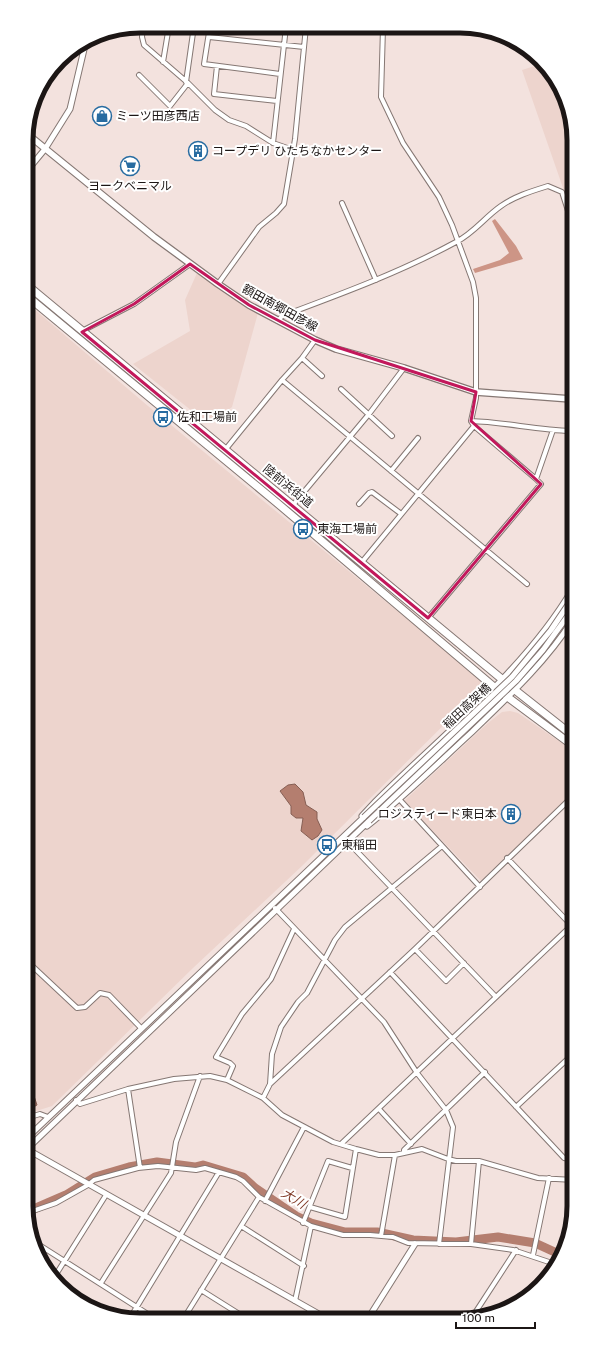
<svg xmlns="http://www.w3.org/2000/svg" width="600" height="1346" viewBox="0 0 600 1346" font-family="'Public Sans','Noto Sans JP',sans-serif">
  <rect width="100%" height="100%" fill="#f3e2de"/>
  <path fill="#edd4cd" d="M541,64L570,110V208L522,70Z
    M197,273L258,313L232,407L216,419H202L133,364L190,331L185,300Z
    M27,303L148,406L480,679V689L302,866L193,968L52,1106L30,1113Z
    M510,711L518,713L572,750V794L481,881L404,801L488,723L502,712Z"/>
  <path fill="#cd9586" d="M495,219L516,246L523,259L475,273L473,269L500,260L509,253L492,221Z"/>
  <path fill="#b47e6f" stroke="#865f54" d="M295,784L303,792L306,805L317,812V819L322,830L318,836L312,840L301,831L303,818H296L291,814V806L280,791L288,785Z
    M34,1096L37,1105L30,1109L29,1097Z"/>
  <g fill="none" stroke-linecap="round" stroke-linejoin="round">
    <path stroke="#b47e6f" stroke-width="9" d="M36,1208L66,1195L95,1177L129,1167L157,1162L195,1167L203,1165L243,1177L255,1188L296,1216L311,1223L345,1232H377L413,1240L456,1242L498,1237L535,1243L559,1254"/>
    <g stroke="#857773" stroke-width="6">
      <path id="minor" d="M143,26L142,37L144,45L188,83L215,110L229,120L246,126L273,143L293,150
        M210,26L204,64L280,74
        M209,37L304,47
        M163,62L169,26
        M217,66L214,94L277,101
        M139,75L170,106L188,83
        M186,82L194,26
        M273,143L286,27
        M342,203L376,280
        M218,284L259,227L276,213L284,204L295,139L306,27
        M278,321L282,316C341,294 401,272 456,242C474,233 485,217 501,206C515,196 532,191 548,186L562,192L570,217
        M82,331L134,304L190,264
        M302,358L322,376
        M282,380L527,584
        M341,389L392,436
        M471,421C504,422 537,430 571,431
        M474,426L536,479L553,430
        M225,450L282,380L302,358L315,340
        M391,471L418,438
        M359,504L369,493L372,492L400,513
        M293,505L369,414L404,368
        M362,562L474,426L471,421L476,398V298L473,282L452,225L439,197L403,143L381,97L383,28
        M428,618L541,484L536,479
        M400,800L480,887
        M347,841L496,997
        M507,858L573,927
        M275,908L384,1022L417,1073L446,1110L453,1127L439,1244
        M415,949L446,981L464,963
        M29,963L77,1008L85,1007L100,993L109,995L141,1028
        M390,972L564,1158L574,1160
        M227,1080L233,1066L230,1063L216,1057L242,1014L271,979L294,929
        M270,1084L272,1054L281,1027L298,1002L307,993L335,940L345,927L442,846
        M128,1089L140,1168
        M263,1098L270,1084L415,949L572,797
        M76,1100L80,1104L128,1089L174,1079L210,1076L227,1080L263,1098L282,1115L333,1142L356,1149L379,1155H395L422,1149L448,1159L456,1161H479L538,1178L574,1180
        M516,1107L573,1054
        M379,1109L411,1144
        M30,1117L40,1114L48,1117
        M341,1144L573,924
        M404,1152V1150L485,1072
        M265,1201L304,1127
        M310,1207L345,1217L356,1149
        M572,1208L574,1199
        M30,1212L56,1203L88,1185L94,1180L138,1168L158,1166L196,1170L205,1168L236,1177L243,1181L259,1197L311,1226L343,1235H370L393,1237L408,1243L471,1244L513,1250L555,1264
        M303,1223L328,1161L352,1168
        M241,1226L304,1266
        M381,1236L395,1155
        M33,1241L154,1318
        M471,1244L479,1161
        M533,1255L549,1178
        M55,1276L106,1195
        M101,1283L171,1173L176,1142L200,1076
        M538,1287L553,1263
        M201,1290L244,1317
        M295,1301L311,1226
        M473,1316L516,1250
        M306,1317L310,1310
        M130,1318L219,1172
        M184,1318L259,1197"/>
    </g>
    <g stroke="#857773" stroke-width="7">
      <path id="tertiary" d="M26,172L45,149L70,109L86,41
        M362,816L376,801C442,735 524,671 572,590
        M367,826C404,797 437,764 472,732C507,698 545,663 572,621
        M30,1135L364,817
        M30,1146L369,821
        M30,1151L324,1317
        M369,1317L415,1244"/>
    </g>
    <g stroke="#857773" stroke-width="8">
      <path id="secondary" d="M26,133L154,237L218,284L249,305L315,340L336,349L404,368L476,392L571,399"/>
    </g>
    <g stroke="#857773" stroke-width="9">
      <path id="trunk" d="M27,285L515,690L572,735
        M27,296L276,502L494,687L572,745"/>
    </g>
    <use href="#minor" stroke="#fff" stroke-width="4"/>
    <use href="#tertiary" stroke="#fff" stroke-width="5"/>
    <use href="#secondary" stroke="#fff" stroke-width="5.5"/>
    <use href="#trunk" stroke="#fff" stroke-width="7"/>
    <g stroke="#857773" stroke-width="7" stroke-linecap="butt">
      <path id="tertiary-bridge" d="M364,817L512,677L551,630L572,599
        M369,821L516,681L543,650L572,610"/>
    </g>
    <use href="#tertiary-bridge" stroke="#fff" stroke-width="5"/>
  </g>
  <path fill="none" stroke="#c2185b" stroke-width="3" stroke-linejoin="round" d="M190,264L249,305L315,340L476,392L471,421L541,484L428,618L82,332L134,304Z"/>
  <defs>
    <g id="shop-ring" transform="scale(1)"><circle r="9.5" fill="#fff" stroke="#286ca1" stroke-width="1.5"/><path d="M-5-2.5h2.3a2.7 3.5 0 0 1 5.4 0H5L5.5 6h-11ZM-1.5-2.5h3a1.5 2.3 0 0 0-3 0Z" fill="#286ca1"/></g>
    <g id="building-ring" transform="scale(1)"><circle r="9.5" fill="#fff" stroke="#286ca1" stroke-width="1.5"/><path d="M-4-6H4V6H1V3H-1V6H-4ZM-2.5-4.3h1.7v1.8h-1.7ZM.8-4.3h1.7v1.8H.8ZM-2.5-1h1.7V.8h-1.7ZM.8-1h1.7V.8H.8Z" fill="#286ca1"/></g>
    <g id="supermarket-ring" transform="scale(1)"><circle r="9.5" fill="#fff" stroke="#286ca1" stroke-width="1.5"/><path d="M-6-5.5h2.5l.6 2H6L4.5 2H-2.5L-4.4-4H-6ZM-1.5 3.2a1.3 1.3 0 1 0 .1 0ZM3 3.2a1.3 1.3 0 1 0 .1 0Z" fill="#286ca1"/></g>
    <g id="bus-ring" transform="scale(1)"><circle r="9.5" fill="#fff" stroke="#286ca1" stroke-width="1.5"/><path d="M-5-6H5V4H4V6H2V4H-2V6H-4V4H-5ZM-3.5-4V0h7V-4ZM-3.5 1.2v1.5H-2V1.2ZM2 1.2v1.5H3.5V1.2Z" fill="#286ca1"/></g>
  </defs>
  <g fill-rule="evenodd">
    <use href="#shop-ring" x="102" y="116"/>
    <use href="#building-ring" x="198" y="151"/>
    <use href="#supermarket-ring" x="130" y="166"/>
    <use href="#bus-ring" x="163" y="417"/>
    <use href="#bus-ring" x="303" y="529"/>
    <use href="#building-ring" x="511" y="814"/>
    <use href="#bus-ring" x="327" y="845"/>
  </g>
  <g text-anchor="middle" stroke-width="4" stroke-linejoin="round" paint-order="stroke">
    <g font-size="12" fill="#1c1615" stroke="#fff" text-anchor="start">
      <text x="116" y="120">ミーツ田彦西店</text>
      <text x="212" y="155">コープデリ ひたちなかセンター</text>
      <text x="130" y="190" text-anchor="middle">ヨークベニマル</text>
      <text x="177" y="421">佐和工場前</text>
      <text x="317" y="533">東海工場前</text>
      <text x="497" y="818" text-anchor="end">ロジスティード東日本</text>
      <text x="341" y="849">東稲田</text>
    </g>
    <g font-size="12" fill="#1c1615" stroke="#fff">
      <text transform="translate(280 308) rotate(29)" y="4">額田南郷田彦線</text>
      <text transform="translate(288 486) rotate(39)" y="4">陸前浜街道</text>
      <text transform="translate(467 706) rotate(-43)" y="4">稲田高架橋</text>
    </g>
    <g font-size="13" font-style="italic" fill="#823c2a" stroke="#fff">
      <text transform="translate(294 1198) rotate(31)" y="5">大川</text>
    </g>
  </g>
  <path d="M0 0H600V1346H0ZM140 33H460A107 107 0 0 1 567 140V1206A107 107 0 0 1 460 1313H140A107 107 0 0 1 33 1206V140A107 107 0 0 1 140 33Z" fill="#fff" fill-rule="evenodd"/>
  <path fill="none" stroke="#1c1615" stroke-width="5" d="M140 33H460A107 107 0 0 1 567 140V1206A107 107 0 0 1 460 1313H140A107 107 0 0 1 33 1206V140A107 107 0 0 1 140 33Z"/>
  <path d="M456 1322v6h79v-6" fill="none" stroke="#1c1615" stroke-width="2"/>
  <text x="462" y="1322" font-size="12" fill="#1c1615" stroke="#ffffff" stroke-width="3" paint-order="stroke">100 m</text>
</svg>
